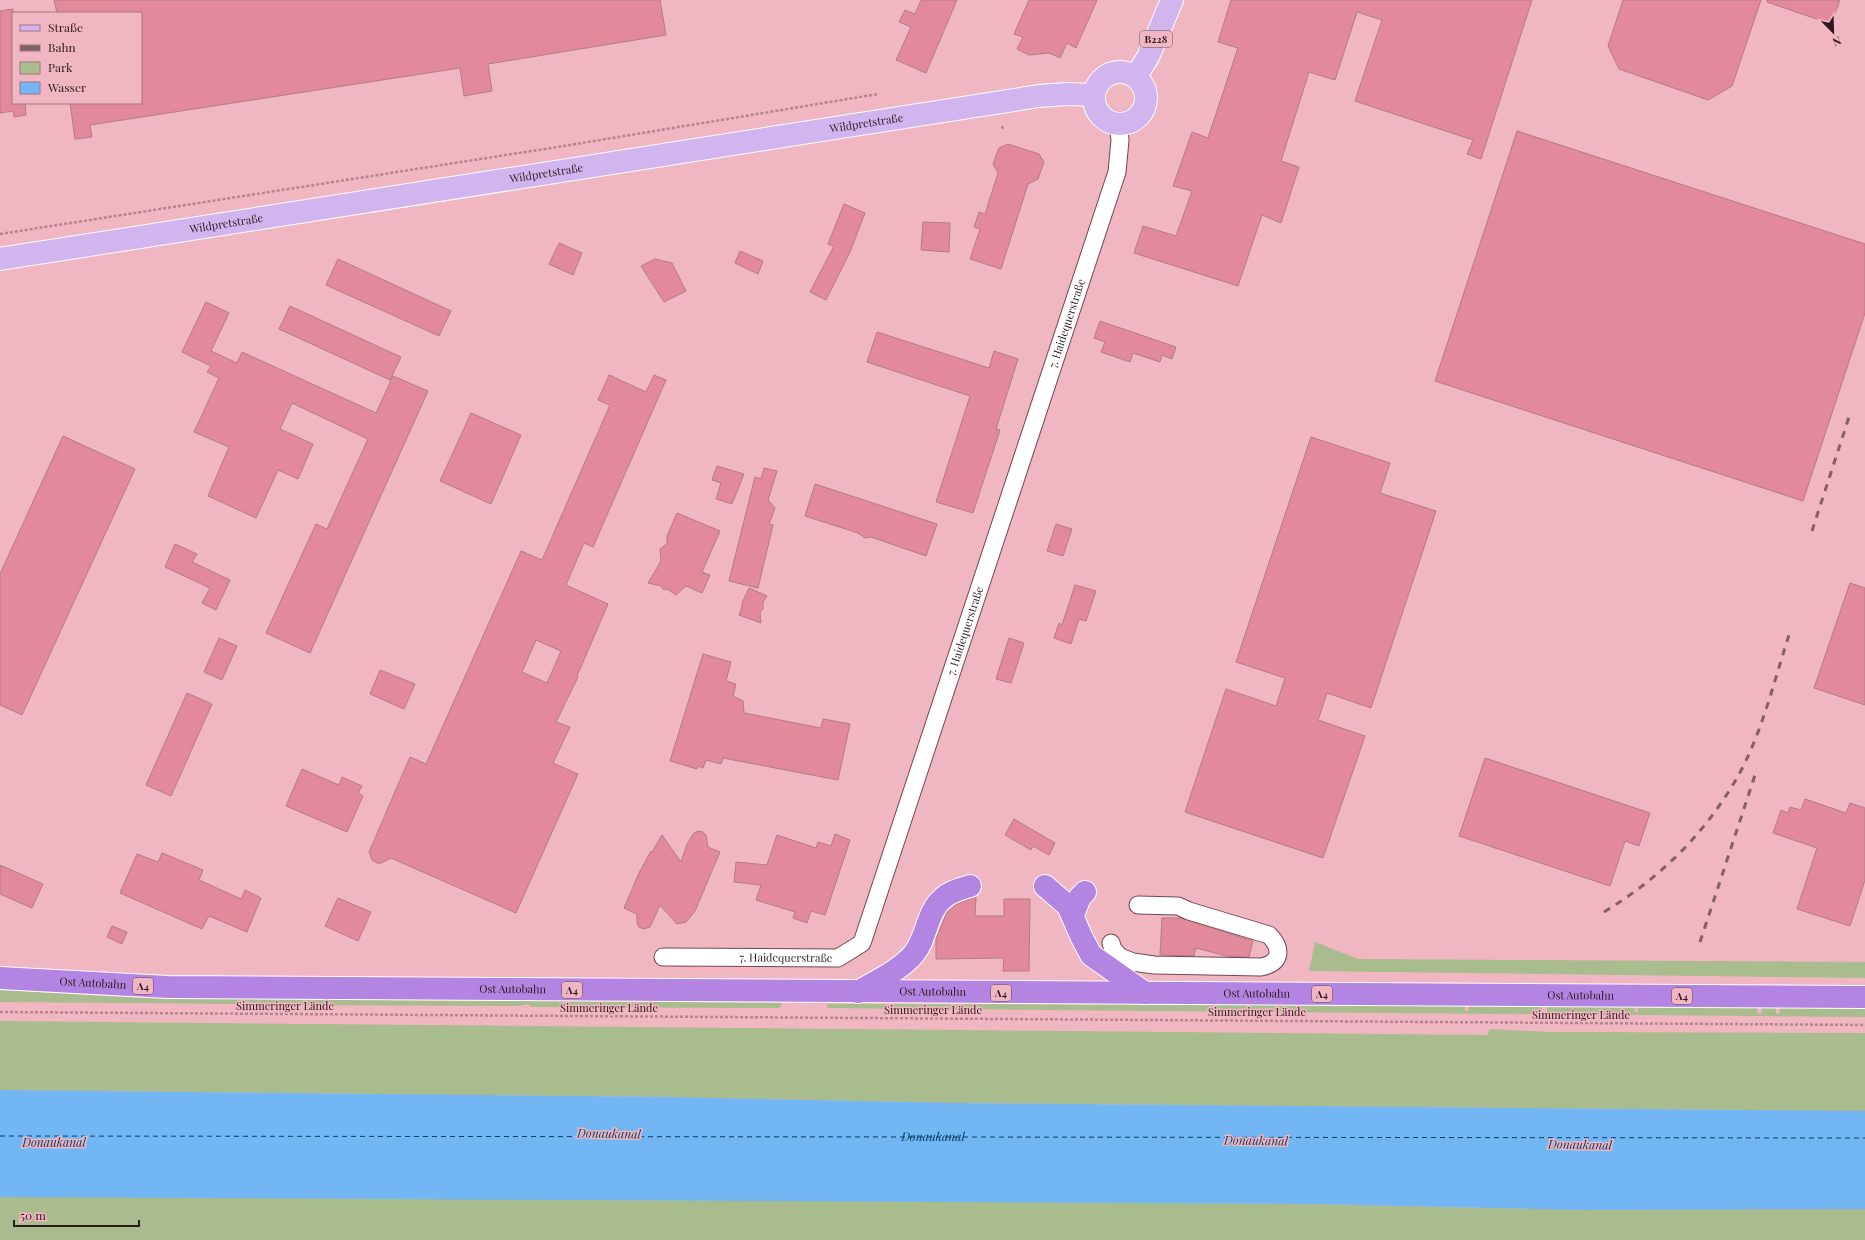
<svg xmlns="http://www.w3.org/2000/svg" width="1865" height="1240" viewBox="0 0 1865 1240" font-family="'Playfair Display',serif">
  <rect width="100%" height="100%" fill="#f0b6c1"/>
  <path fill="#a8bc8d" d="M1315,942L1358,959L1865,962V978L1309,971Z
    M0,990L140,998L781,1003L782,1005L779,1008L531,1007L528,1004L519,1006L290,1005L285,1002L280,1005L253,1004L248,1001L244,1004L0,1002Z
    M827,1004L1465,1005V1011H1468L1469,1005L1542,1006V1012H1547V1006L1634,1007L1635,1012H1638V1007H1757V1013L1761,1014L1762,1008H1776V1013L1779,1014L1780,1008H1865V1017L1275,1012L1272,1009L1266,1012L827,1008Z
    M0,1021L1488,1035L1489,1029L1548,1032L1865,1033V1111L957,1103L670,1097L0,1090Z
    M64,1196L1311,1204L1585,1210L1865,1209V1240H0V1197Z"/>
  <path fill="#72b7f4" d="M0,1090L670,1097L957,1103L1865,1111V1209L1585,1210L1311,1204L0,1197Z"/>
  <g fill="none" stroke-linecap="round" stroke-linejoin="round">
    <path stroke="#083e64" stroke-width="1" stroke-dasharray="5 4" stroke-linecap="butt" id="s1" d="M0,1136L1865,1138"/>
  </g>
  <path fill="#e3899c" stroke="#b27c87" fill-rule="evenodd" d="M54,0H660L666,35L488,64L492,91L464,96L460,68L90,125L92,137L75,139L70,103H141V13H57Z
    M921,0H957L926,73L896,60L911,27L899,22L905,10L915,14Z
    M1029,0H1097L1076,48L1067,43L1060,58L1049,53L1029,55L1017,49L1023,37L1014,34Z
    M1231,0H1532L1481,159L1467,154L1473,140L1355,101L1382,20L1357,12L1335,80L1309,72L1281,161L1299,167L1281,223L1262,215L1238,286L1134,253L1143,226L1176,236L1192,191L1173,186L1192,132L1208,138L1238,48L1218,42Z
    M1623,0H1761L1732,86L1708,100L1619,69L1608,46Z
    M1767,0H1840L1831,24L1767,2Z
    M13,9V103H25L26,115L14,117L13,111L0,113V11Z
    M1517,131L1865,244V313L1803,501L1435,381Z
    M1008,144L1039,154L1044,162L1038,179L1028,184L1001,269L970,259L980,229L974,227L979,212L985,214L998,173L993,164L999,148Z
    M844,204L865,213L850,252L826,300L810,292L834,246L828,244Z
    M923,222L950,223L949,252L921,250Z
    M559,243L582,253L573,275L549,264Z
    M740,251L763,261L758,274L735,263Z
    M338,259L451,311L439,336L326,285Z
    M655,259L672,263L686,291L664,302L641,266Z
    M206,302L229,313L211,351L237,363L242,352L376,413L393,376L428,391L310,653L266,633L316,524L327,529L368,439L292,403L280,429L313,444L298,479L278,470L256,518L208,496L229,447L194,432L219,378L207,372L211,366L182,352Z
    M290,306L401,357L390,380L279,329Z
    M1100,321L1176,347L1172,359L1162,355L1160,362L1133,353L1130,362L1101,352L1105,342L1094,338Z
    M877,332L989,368L994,351L1018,359L996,429L1000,430L973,513L936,502L970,396L867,362Z
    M609,375L646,392L654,375L666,380L593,547L584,543L566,585L608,604L577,676L578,677L556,722L570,727L553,763L578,774L516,913L391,858L379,864L372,860L369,852L410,757L426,764L521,551L542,560L610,405L598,400ZM536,640L561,651L547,683L522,672Z
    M471,413L521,435L491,504L440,481Z
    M63,436L135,469L22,715L0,705V574Z
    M1311,437L1390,463L1380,493L1436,511L1371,708L1327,693L1318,720L1365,736L1323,858L1185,812L1226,689L1276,706L1285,678L1236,662Z
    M717,466L744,474L732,504L716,499L721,483L712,480Z
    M764,468L777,471L768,500L775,508L769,524L773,525L758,588L729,581L755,477L761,479Z
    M815,484L937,524L926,556L871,537L865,538L858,533L805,516Z
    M677,513L720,531L702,572L710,575L702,593L686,586L676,595L667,589L664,590L661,586L648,583L661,561L660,549L667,544V536Z
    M1056,524L1072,529L1063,556L1047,551Z
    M175,544L197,554L192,562L230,580L216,610L202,603L210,588L165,567Z
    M1850,583L1865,588V705L1814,688Z
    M1075,585L1096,591L1086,621L1079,619L1071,644L1054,638L1059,623L1062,625Z
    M749,588L767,596L763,602V609L760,612L761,623L739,615L742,607V603Z
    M219,638L237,646L222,680L204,672Z
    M1009,638L1024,643L1011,683L996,679Z
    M703,654L731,662L726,681L736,684L733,696L743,701L744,713L821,728L823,719L850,724L838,780L723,758L721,764L706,760L703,768L698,766L697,769L670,761Z
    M380,670L415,684L404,709L370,694Z
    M187,693L212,704L171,796L146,785Z
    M1485,758L1650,813L1639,846L1625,841L1610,886L1459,836Z
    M302,769L339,785L342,777L362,786L358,793L363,796L347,832L286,806Z
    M1805,799L1846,813L1850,803L1865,808V880L1850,926L1797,909L1817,848L1773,833L1781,810L1788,813L1790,807L1801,810Z
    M1014,819L1055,843L1049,855L1033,846L1031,850L1005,835Z
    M698,831L703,832L706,835L708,847L720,852L695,911L686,922L677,924L660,905L650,927L643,929L639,927L637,923V914L624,908L639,873L651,851L652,852L662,835L681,862L687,844L694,833Z
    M835,834L850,840L825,915L811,911L807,923L793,918L795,912L756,900L761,885L734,882L736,862L767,865L777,835L816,848L818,842L831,846Z
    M162,853L203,870L199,880L241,899L245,890L261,898L247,932L209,916L202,929L120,893L137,854L158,862Z
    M0,865L43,884L32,908L0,894Z
    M338,898L371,912L358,941L325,926Z
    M973,898H976L975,916H1004V899H1030L1029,971H1003L1004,958L936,959V939L947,912L957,904Z
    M1162,918H1181L1253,941L1249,957L1226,956L1196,948L1194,956L1160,955Z
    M112,926L127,932L122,944L107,937Z"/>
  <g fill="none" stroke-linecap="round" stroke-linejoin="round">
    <g stroke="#764650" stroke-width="19">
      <g id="minor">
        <path d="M1111,943L1113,949L1120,957L1133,962L1154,965L1261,967C1282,963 1282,948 1269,935L1189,911L1178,906L1138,905"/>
        <path id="s2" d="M663,957L838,958L862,943L1117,172L1120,140L1118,124"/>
      </g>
    </g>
    <g stroke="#fff" stroke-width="24">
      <g id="major">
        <circle cx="1120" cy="98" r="26"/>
        <path d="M1136,76L1148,57L1172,0"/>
        <path id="s3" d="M0,259L1039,96L1067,94L1094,95"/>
      </g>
    </g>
    <g stroke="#fff" stroke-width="24">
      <g id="highway">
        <path d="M1045,886L1068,906L1081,936L1091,955L1145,993"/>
        <path d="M1073,915L1080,897L1085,892"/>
        <path id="s4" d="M0,978L168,987L1865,997"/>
        <path d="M858,992C876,981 897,972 912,956C927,940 926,913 942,899C949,892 960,889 970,886"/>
      </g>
    </g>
    <path stroke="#b3858e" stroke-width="2.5" stroke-dasharray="3 2" stroke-linecap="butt" d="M1002,126L1003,129
      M0,234L570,145L878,94
      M0,1012L1865,1025"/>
    <use href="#minor" stroke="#fff" stroke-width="17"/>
    <use href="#major" stroke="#d2b5ee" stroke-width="22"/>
    <use href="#highway" stroke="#b484e2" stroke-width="22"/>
    <path stroke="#855f67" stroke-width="3" stroke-dasharray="7 7" stroke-linecap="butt" d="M1812,531L1849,417
      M1604,912C1658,879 1701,838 1734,783C1761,738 1773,684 1789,635
      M1700,942L1757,769"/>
  </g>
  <g text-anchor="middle" stroke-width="3" stroke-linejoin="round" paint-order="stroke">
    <g fill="#f0b6c1" stroke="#68474e" stroke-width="1">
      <rect x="1140" y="31" width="32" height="16" rx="3"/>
      <rect x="133" y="978" width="20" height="16" rx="3"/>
      <rect x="562" y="982" width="20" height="16" rx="3"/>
      <rect x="991" y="985" width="20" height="16" rx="3"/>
      <rect x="1312" y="986" width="20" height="16" rx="3"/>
      <rect x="1672" y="988" width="20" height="16" rx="3"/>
    </g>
    <g font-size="10" font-weight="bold" fill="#2d181d">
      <text x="1156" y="43">B228</text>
      <text x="143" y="990">A4</text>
      <text x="572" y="994">A4</text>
      <text x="1001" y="997">A4</text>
      <text x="1322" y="998">A4</text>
      <text x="1682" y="1000">A4</text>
    </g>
    <g font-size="11" fill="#2d181d" stroke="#f0b6c1">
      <text dy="4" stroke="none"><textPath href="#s3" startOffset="877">Wildpretstraße</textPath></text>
      <text dy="4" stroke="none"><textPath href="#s3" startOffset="553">Wildpretstraße</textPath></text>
      <text dy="4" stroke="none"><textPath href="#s3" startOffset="229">Wildpretstraße</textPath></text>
      <text dy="4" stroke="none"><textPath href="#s2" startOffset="856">7. Haidequerstraße</textPath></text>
      <text dy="4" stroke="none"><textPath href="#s2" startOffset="532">7. Haidequerstraße</textPath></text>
      <text dy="4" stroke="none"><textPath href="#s2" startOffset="123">7. Haidequerstraße</textPath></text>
      <text dy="4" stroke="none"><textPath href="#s4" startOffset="93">Ost Autobahn</textPath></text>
      <text dy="4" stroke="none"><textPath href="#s4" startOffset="513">Ost Autobahn</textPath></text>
      <text dy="4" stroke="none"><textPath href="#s4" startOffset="933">Ost Autobahn</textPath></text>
      <text dy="4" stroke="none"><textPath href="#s4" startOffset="1257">Ost Autobahn</textPath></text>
      <text dy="4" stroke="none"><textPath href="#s4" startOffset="1581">Ost Autobahn</textPath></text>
      <text x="285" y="1010">Simmeringer Lände</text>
      <text x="609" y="1012">Simmeringer Lände</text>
      <text x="933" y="1014">Simmeringer Lände</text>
      <text x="1257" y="1016">Simmeringer Lände</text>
      <text x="1581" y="1019">Simmeringer Lände</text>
    </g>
    <g font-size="12" font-style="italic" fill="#083e64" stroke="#f0b6c1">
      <text transform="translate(609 1134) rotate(1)" y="4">Donaukanal</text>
      <text dy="4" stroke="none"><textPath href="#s1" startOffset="933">Donaukanal</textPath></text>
      <text transform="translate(1256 1141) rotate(1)" y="4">Donaukanal</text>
      <text x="54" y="1147">Donaukanal</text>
      <text transform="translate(1580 1145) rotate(1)" y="4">Donaukanal</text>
    </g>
  </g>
  <rect x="12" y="12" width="130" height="92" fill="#f0b6c1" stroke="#a2777f"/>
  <rect x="20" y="25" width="20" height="6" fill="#d2b5ee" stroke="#a2777f"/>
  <text x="48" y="32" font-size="12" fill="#2d181d">Straße</text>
  <rect x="20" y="45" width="20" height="6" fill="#855f67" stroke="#a2777f"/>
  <text x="48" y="52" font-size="12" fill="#2d181d">Bahn</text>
  <rect x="20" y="62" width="20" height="12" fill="#a8bc8d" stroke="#a2777f"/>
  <text x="48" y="72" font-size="12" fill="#2d181d">Park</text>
  <rect x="20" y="82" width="20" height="12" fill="#72b7f4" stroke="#a2777f"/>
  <text x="48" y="92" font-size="12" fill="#2d181d">Wasser</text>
  <g transform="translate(1833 32) rotate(157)" stroke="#f0b6c1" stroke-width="3" paint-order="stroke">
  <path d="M0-3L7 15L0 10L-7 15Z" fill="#2d181d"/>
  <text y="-6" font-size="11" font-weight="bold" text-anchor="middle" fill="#2d181d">N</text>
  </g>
  <path d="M14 1220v6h125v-6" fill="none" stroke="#2d181d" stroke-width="2"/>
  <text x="20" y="1220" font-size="12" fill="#2d181d" stroke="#f0b6c1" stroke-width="3" paint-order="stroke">50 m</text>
</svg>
